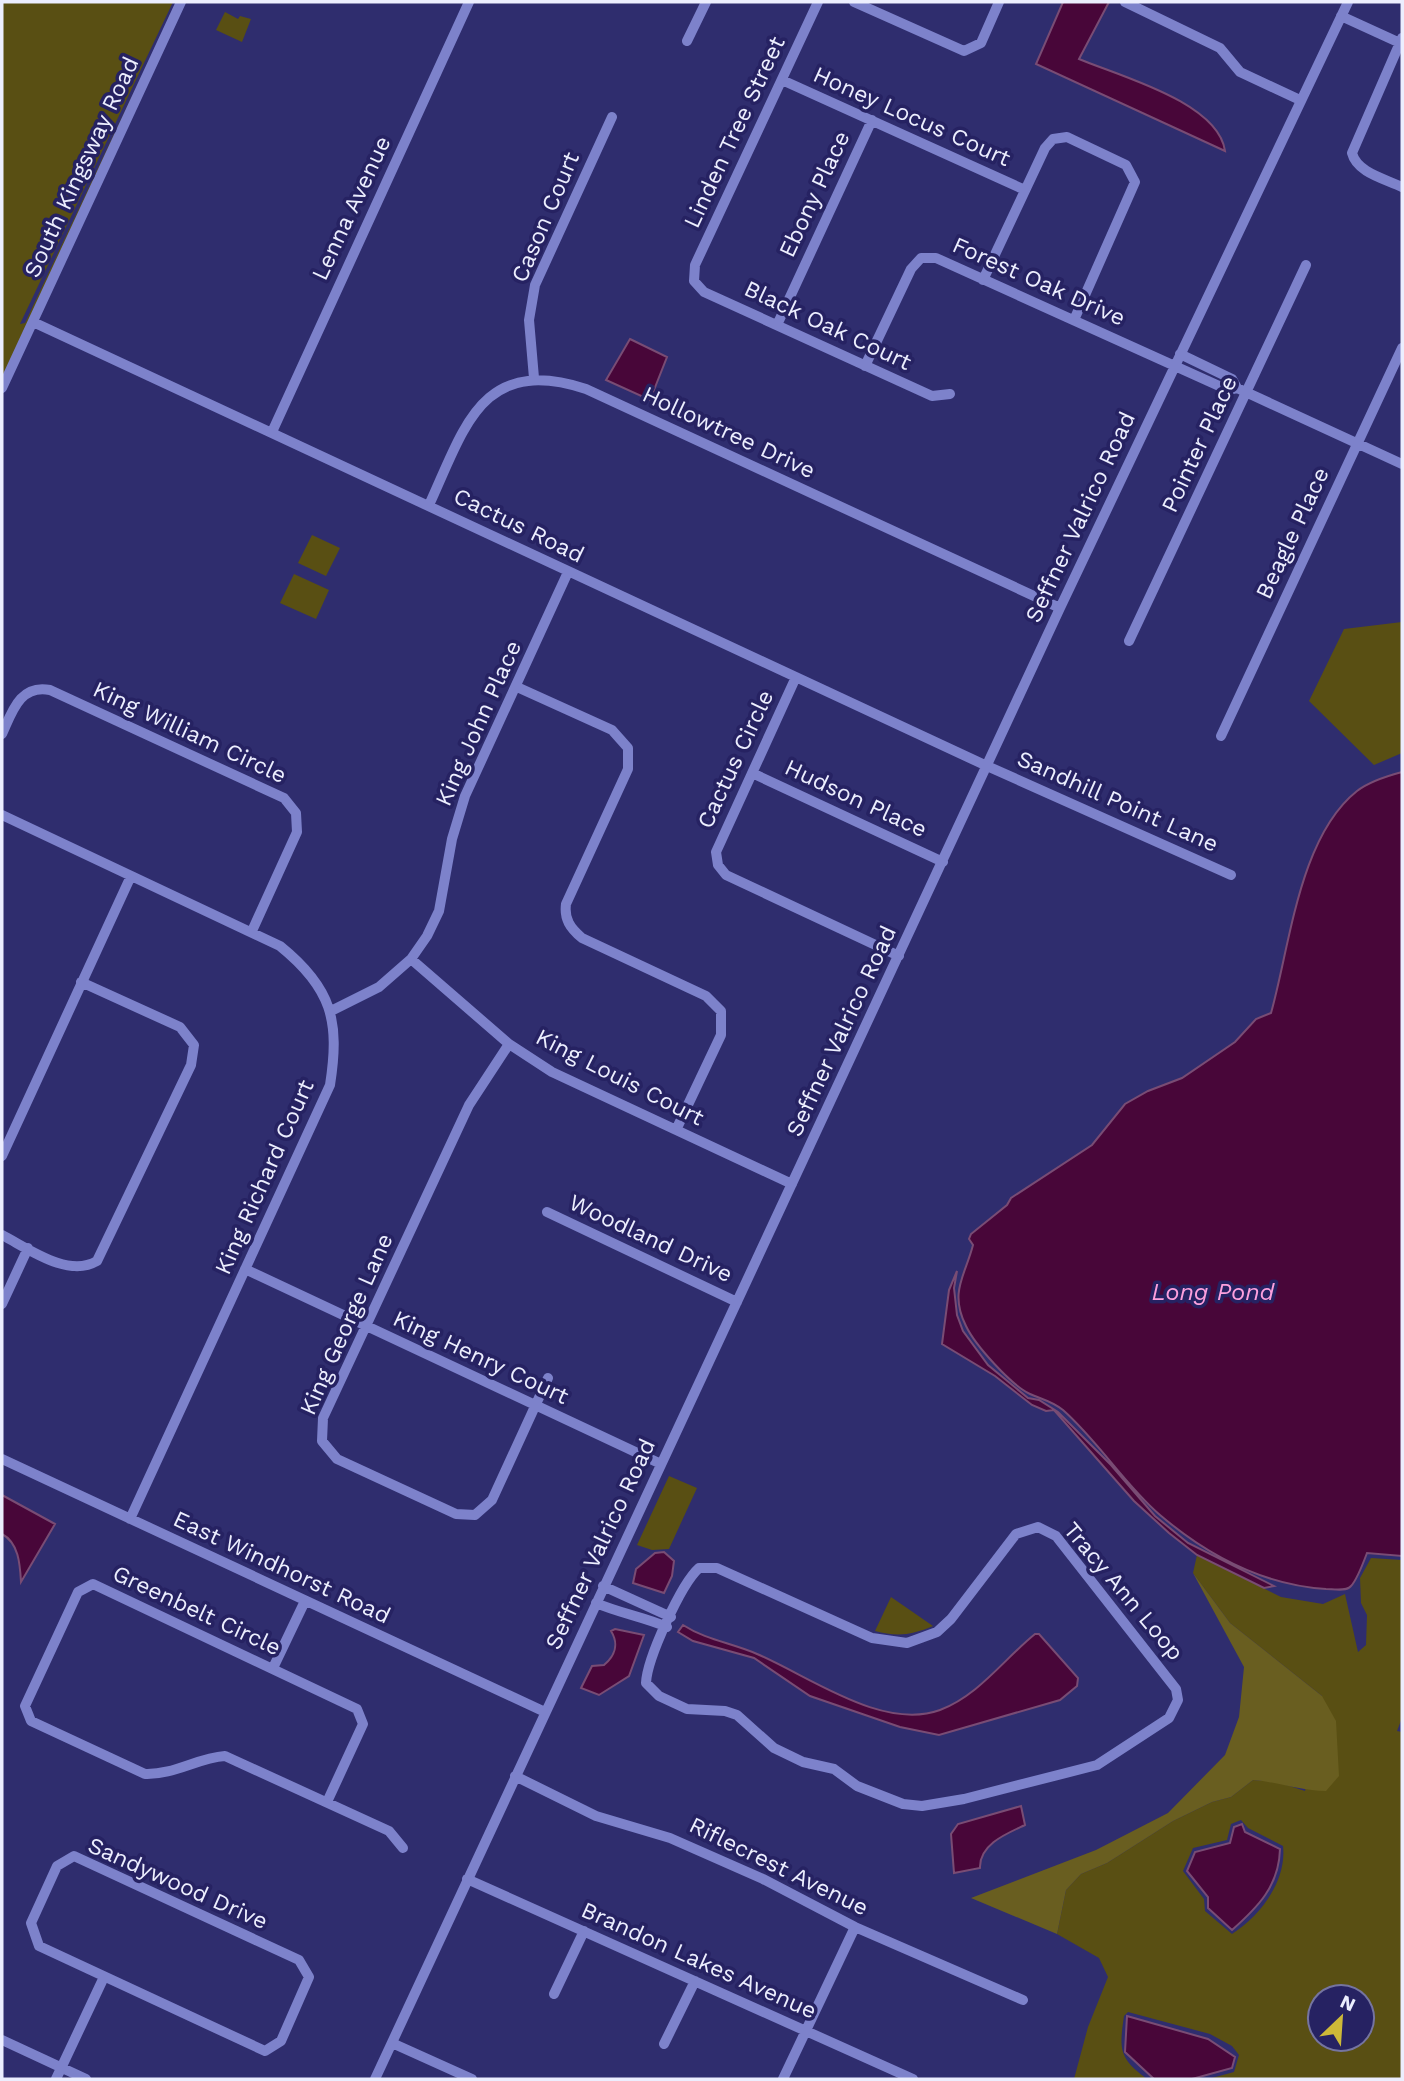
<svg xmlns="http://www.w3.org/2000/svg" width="1404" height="2081" viewBox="0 0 1404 2081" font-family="'Work Sans',sans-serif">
  <rect width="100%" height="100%" fill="#2f2d6e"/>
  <path fill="#594f13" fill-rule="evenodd" d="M2,2H173L20,324L25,323L136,87L2,378Z
    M225,12L238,19L240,16L251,19L242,42L216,30Z
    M312,535L340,548L326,576L298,563Z
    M294,574L329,590L316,619L280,603Z
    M1402,622V753L1374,765L1309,701L1344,629Z
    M669,1476L697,1488L669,1549L652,1550L637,1545Z
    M1197,1555L1281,1597L1323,1604L1345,1594L1358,1652L1366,1645L1367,1615L1361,1603L1360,1578L1371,1558L1402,1560V1718L1397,1731L1402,1732V2079H1208L1234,2072L1239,2055L1232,2046L1210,2034L1128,2012L1124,2016C1119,2050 1119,2058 1147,2079H1074L1088,2027L1108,1977L1099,1958L1057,1934L1066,1890L1081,1874L1107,1863L1173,1821L1212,1802L1231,1797L1253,1780L1277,1782L1305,1791L1322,1696L1230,1623L1193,1573ZM1241,1820L1248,1828L1283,1846C1287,1881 1260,1916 1232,1934L1205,1911L1204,1899L1183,1871L1193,1848L1227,1840L1231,1824ZM1320,1997H1362V2039H1320Z
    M891,1597L933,1626C912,1635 897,1637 875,1631Z"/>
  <path fill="#695e20" d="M1193,1573L1230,1623L1322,1696L1336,1721L1339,1776L1326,1791C1301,1791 1278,1782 1253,1780L1231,1797L1212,1802L1173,1821L1107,1863L1081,1874L1066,1890L1057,1934L971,1898L1096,1850L1168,1813L1225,1755L1239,1717L1244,1667Z"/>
  <path fill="#480639" stroke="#794c74" stroke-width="2" d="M1063,2H1109L1079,59C1119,76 1218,102 1225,151L1036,64Z
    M630,339L667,357L650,400L606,380Z
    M1402,772V1556L1367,1553C1364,1561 1356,1581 1351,1586C1346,1592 1333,1589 1326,1589C1264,1585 1207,1555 1160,1515C1125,1485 1099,1442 1063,1410C1052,1401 1041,1399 1030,1394C1011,1385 975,1345 966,1326C949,1292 965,1276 973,1245L969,1239L971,1234L1007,1205L1011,1198L1092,1145L1125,1104L1148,1091L1182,1078L1235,1042L1256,1019L1271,1013C1290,946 1299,837 1357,791C1370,781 1387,776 1402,772Z
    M957,1271L954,1288L957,1315L963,1331L988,1365L1028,1398L1039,1400L1058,1412L1111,1465L1155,1516L1188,1543L1274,1586L1264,1588L1197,1555L1169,1533L1134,1501L1054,1410L1046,1411L1032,1405L995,1376L942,1344L949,1290Z
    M2,1495L55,1524L21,1582C20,1565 19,1543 2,1534Z
    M664,1552L674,1561L672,1576L664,1593L633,1583L636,1569L655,1553Z
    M683,1625C706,1640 732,1643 757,1654C809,1676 882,1731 940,1710C979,1695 1003,1660 1035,1634H1039L1078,1678L1077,1686L1060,1700L939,1735L900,1727L810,1696L754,1658L693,1641L678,1632Z
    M615,1629L644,1635L629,1676L599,1695L581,1688L592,1666L604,1665C615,1656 619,1644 611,1631Z
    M1021,1806L1025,1825C1008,1833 979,1844 980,1868L954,1873L951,1834L958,1824Z
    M1242,1824L1245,1832L1280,1849C1279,1886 1258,1907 1232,1930L1208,1908V1897L1187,1871L1195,1852L1230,1843L1234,1827Z
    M1127,2016L1208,2039L1235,2057L1232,2068L1192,2079H1154L1125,2052Z"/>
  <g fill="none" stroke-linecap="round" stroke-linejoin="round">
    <path stroke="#7d82cb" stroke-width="10" d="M818,2L695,265L694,281L704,292L932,396L950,394
      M854,2L964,51L981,43L999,2
      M1125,2L1220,48L1240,72L1300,100
      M1341,16L1400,43
      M1402,38L1352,153C1357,173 1386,179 1402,187
      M687,41L706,2
      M782,80L1025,190
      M983,280L1045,148L1053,139L1067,137L1126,165L1135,182L1074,320
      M33,322L987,766L1231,875
      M777,325L872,120
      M1180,354L1232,379L1237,388
      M865,366L911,269L921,258H936L1228,390L1237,388L1402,464
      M534,378L529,320L535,285L612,117
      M2,388L181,2
      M272,432L469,2
      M429,505C465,427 481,355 586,389L1060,608
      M1129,641L1306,265
      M796,677L716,852L718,865L726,875L899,956
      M517,687L612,730L628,748V769L566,904C564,919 570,928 582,938L706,996L721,1011V1035L676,1130
      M2,734C12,712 20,684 50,690L284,798L296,813L297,832L252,931
      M1221,736L1402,348
      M752,773L943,862
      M2,815L280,946C332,988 340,1021 330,1085L130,1519
      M411,959L509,1044L552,1072L792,1184
      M331,1011L379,987L411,959L427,936L439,911L452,839L465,796L568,572
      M509,1044L469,1105L323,1418L322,1441L337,1459L456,1514L475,1515L492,1500L548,1378
      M2,1156L131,876
      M547,1212L737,1302
      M2,1235C29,1249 68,1278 97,1261L191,1065L194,1045L180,1027L81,982
      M245,1269L661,1464
      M2,1304L28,1248
      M2,1459L545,1712
      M1038,1527L1056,1536L1176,1689L1178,1700L1169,1718L1097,1765L964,1799L922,1806L903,1804L857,1786L834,1769L803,1762L774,1748L737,1715L725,1711L687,1709L659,1696L646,1683C647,1659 681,1584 699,1568H717L872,1638L907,1643L937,1632L951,1619L1016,1534Z
      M603,1586L671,1617
      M596,1603C619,1613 644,1617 667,1627
      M273,1668L305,1601
      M515,1776L596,1816L670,1838L763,1879L855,1927L1023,2000
      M327,1802L363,1724L357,1709L93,1584L78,1592L25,1706L31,1721L145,1774C174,1775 197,1758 225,1756L389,1831L403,1848
      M74,1856L299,1960L309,1977L281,2041L265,2051L39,1946L31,1923L57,1866Z
      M467,1879L913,2079
      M554,1994L584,1931
      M2,2040L86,2079
      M392,2043L472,2079
      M664,2044L695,1981
      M56,2079L104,1977
      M375,2079L1060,608L1348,2
      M783,2079L855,1927"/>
  </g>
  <g text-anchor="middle" stroke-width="7" stroke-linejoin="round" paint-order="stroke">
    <g font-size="23" fill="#eceefe" stroke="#262262">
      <text transform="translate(912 116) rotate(24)" y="8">Honey Locus Court</text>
      <text transform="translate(734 132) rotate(-65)" y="8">Linden Tree Street</text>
      <text transform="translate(81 167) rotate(-65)" y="8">South Kingsway Road</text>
      <text transform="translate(814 194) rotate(-65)" y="8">Ebony Place</text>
      <text transform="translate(351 208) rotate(-65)" y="8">Lenna Avenue</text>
      <text transform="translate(545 217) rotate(-67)" y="8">Cason Court</text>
      <text transform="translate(1039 281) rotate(24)" y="8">Forest Oak Drive</text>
      <text transform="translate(828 325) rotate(25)" y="8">Black Oak Court</text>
      <text transform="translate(729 432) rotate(25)" y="8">Hollowtree Drive</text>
      <text transform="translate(1199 444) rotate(-65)" y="8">Pointer Place</text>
      <text transform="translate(1080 517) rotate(-65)" y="8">Seffner Valrico Road</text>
      <text transform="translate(519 525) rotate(26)" y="8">Cactus Road</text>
      <text transform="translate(1292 533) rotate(-65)" y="8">Beagle Place</text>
      <text transform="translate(478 723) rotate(-66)" y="8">King John Place</text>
      <text transform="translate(190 732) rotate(25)" y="8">King William Circle</text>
      <text transform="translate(735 759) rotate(-65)" y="8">Cactus Circle</text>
      <text transform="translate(856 798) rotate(25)" y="8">Hudson Place</text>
      <text transform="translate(1118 801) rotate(24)" y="8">Sandhill Point Lane</text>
      <text transform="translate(841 1031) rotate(-65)" y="8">Seffner Valrico Road</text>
      <text transform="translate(620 1077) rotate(27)" y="8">King Louis Court</text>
      <text transform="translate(264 1177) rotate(-66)" y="8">King Richard Court</text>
      <text transform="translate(651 1238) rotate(25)" y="8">Woodland Drive</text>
      <text transform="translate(346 1324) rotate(-66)" y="8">King George Lane</text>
      <text transform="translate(481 1357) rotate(25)" y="8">King Henry Court</text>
      <text transform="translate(600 1544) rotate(-65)" y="8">Seffner Valrico Road</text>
      <text transform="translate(282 1567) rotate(25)" y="8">East Windhorst Road</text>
      <text transform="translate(1124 1591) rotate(50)" y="8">Tracy Ann Loop</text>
      <text transform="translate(197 1610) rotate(25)" y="8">Greenbelt Circle</text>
      <text transform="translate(779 1866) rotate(26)" y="8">Riflecrest Avenue</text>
      <text transform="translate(178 1883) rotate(24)" y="8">Sandywood Drive</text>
      <text transform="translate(699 1960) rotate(24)" y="8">Brandon Lakes Avenue</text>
    </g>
    <g font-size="24" font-style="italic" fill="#fda0de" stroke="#262262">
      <text x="1213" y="1300">Long Pond</text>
    </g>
  </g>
  <rect width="1404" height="2081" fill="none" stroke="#eceefe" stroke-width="7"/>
  <g transform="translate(1341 2018) rotate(25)"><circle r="33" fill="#262262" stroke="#7574a0" stroke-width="2"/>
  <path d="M0-5L12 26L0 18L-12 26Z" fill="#cdb938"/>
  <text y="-10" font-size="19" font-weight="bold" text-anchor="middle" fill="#eceefe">N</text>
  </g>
</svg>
